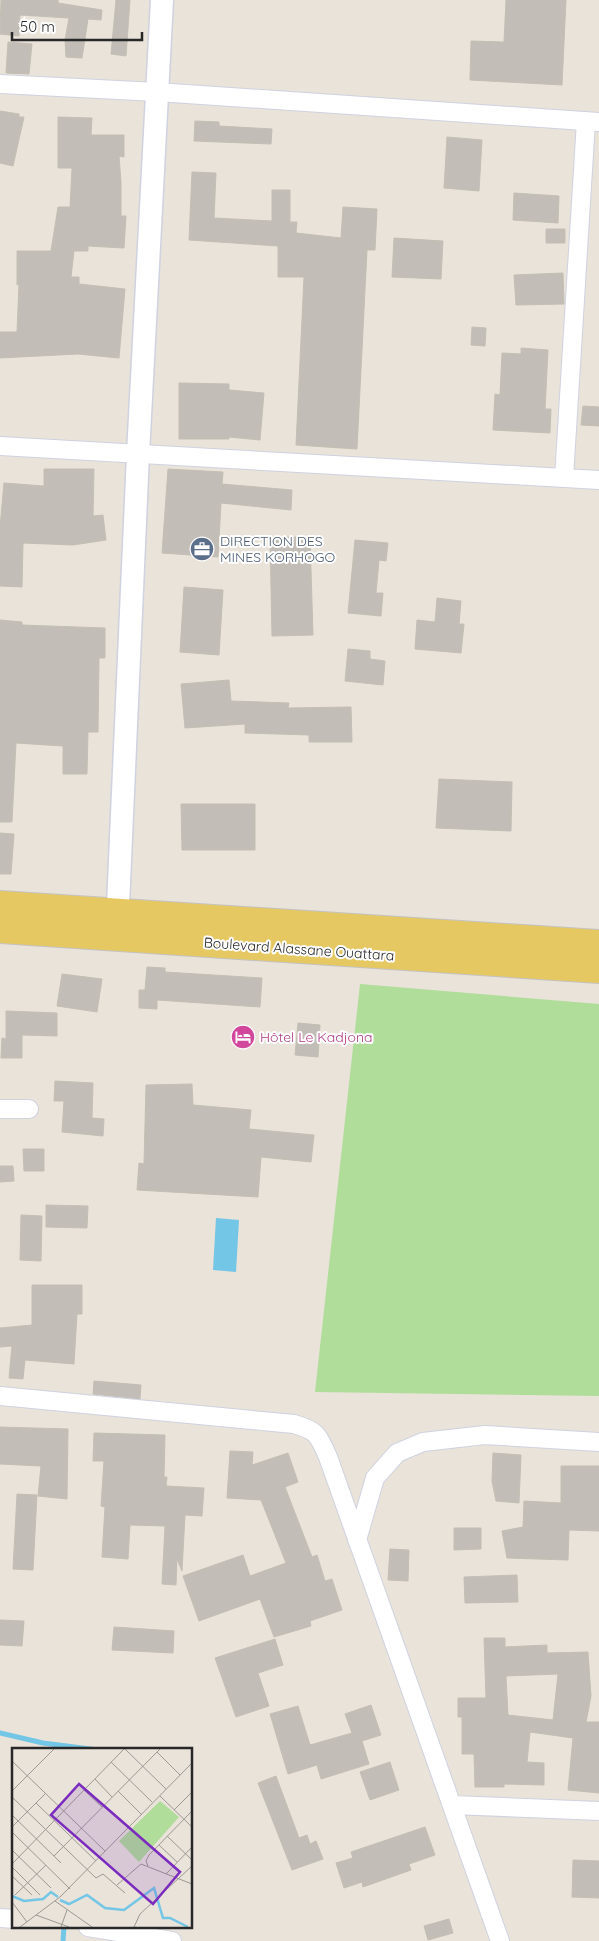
<svg xmlns="http://www.w3.org/2000/svg" width="599" height="1941" viewBox="0 0 599 1941" font-family="Quicksand,sans-serif">
  <rect width="100%" height="100%" fill="#e9e3da"/>
  <path fill="#b0dd99" d="M360,984L599,1004V1396L315,1392Z"/>
  <path fill="#73c6e5" d="M216,1218L239,1220L236,1272L213,1270Z"/>
  <g fill="none" stroke-linecap="round" stroke-linejoin="round">
    <path stroke="#73c6e5" stroke-width="5" d="M0,1733L43,1743L98,1750
      M63,1941L64,1927"/>
  </g>
  <path fill="#c2bdb6" stroke="#c4beb4" fill-rule="evenodd" d="M1,0H58V3L102,10L101,20L88,19L82,58L66,57L65,40L69,18L20,15L19,36L0,34Z
    M116,0H130L126,56L111,54Z
    M506,0H566L562,85L470,80L471,41L504,42Z
    M8,42L32,44L29,74L6,73Z
    M0,111L19,114V117H24L13,166L0,163Z
    M58,117L92,118L91,135H124V157L119,156L121,182V216H126L124,248L88,246V251H74L71,277H79V284L125,289L119,358L78,354L0,358V332H17L19,284L17,285V251H51L58,207H70L72,168H58Z
    M195,121L219,122V126L272,129L271,144L194,141Z
    M447,137L482,140L479,191L444,188Z
    M192,172L216,173L214,218L272,221V190H290V222H297L296,233L341,238L343,207L377,209L375,250H367L357,449L296,445L304,277H278V246L189,240Z
    M514,193L559,196L558,223L513,220Z
    M546,229H565V243H546Z
    M394,238L443,241L441,279L392,277Z
    M563,273L564,304L516,305L514,275Z
    M472,327L486,328L485,346L471,345Z
    M521,348L548,350L545,409H551L550,433L493,430L495,394L500,395L502,353L521,354Z
    M179,383L229,384V390L264,393L260,440L229,437V439H179Z
    M583,406L599,407V426L581,425Z
    M44,469H94L93,516L103,515L106,540L73,545L23,543L22,587L0,586V527L4,483L44,486Z
    M168,469L223,472L222,484L292,490L291,510L221,503L218,557L162,553Z
    M270,537H310L313,635L272,636Z
    M355,540L388,543L386,561L379,560L376,593H383L381,616L348,613Z
    M184,587L223,590L219,655L180,652Z
    M437,598L461,601L459,624H464L461,653L415,649L417,620L435,622Z
    M0,620L22,622V625L105,628V658H99L98,732H88L87,774H63V746L16,743L12,822H0Z
    M348,649L370,651V659L385,661L383,685L345,681Z
    M229,680L231,701L289,703L288,708L351,707L352,742H309V735L245,733V724L185,728L181,684Z
    M439,779L512,782L511,831L436,828Z
    M181,804H255V850H182Z
    M0,833L14,834L11,874H0Z
    M147,967L165,968V972L262,978L260,1007L157,1000V1009L139,1008V990H145Z
    M62,974L102,979L97,1012L57,1006Z
    M6,1011L57,1013V1036L22,1035V1058H1L2,1038L6,1039Z
    M298,1023L320,1025L318,1057L295,1055Z
    M55,1081L93,1083L92,1118L104,1119L103,1136L62,1132L64,1101H54Z
    M192,1084L193,1105L251,1110L249,1129L314,1135L311,1162L261,1157L258,1197L137,1190L139,1163L144,1164L146,1085Z
    M23,1149H44V1171H24Z
    M0,1166H13L14,1181L0,1182Z
    M46,1205L88,1206L87,1228L46,1227Z
    M21,1215L42,1216L41,1261L20,1260Z
    M32,1285H82V1314H77L74,1364L25,1360L23,1379L9,1378L12,1346L0,1347V1328L32,1325Z
    M94,1381L141,1385L140,1399L93,1394Z
    M0,1427L68,1429L67,1499L38,1496L41,1466L0,1464Z
    M94,1433L165,1435L164,1477H167L166,1486L204,1488L202,1516L185,1515L182,1571L177,1559L176,1585L162,1584L165,1526L130,1525L128,1559L102,1557L105,1507L101,1506L104,1461H93Z
    M230,1451L253,1452L252,1465L288,1453L298,1482L285,1487L312,1557L317,1555L325,1581L332,1579L342,1610L310,1621L311,1626L274,1637L260,1599L199,1621L183,1576L243,1555L250,1576L286,1563L261,1500L227,1498Z
    M493,1453L521,1455L519,1503L496,1501L492,1481Z
    M561,1466H599V1531L569,1530L568,1560L507,1558L502,1531L523,1527L524,1501L561,1503Z
    M17,1494L37,1495L33,1570L13,1569Z
    M454,1528H481V1549L454,1550Z
    M390,1549L409,1550L408,1581L388,1580Z
    M517,1575L518,1602L465,1603L464,1577Z
    M0,1620L24,1621L22,1646L0,1645Z
    M114,1627L174,1631L173,1653L112,1650Z
    M484,1638H505V1647L547,1645V1653L588,1652L591,1696L586,1722H599V1793L568,1790L573,1738L530,1732L527,1762L544,1763V1785L504,1784V1787H475L474,1754H462V1717H458V1698H486ZM558,1674L553,1720L508,1715L506,1676Z
    M275,1639L283,1665L258,1673L269,1706L236,1717L215,1658Z
    M371,1705L381,1735L362,1741L369,1764L321,1779L317,1765L288,1774L270,1714L298,1706L310,1745L352,1733L345,1714Z
    M390,1762L399,1790L370,1800L360,1772Z
    M276,1776L299,1838L307,1835L310,1844L316,1841L323,1859L292,1870L258,1783Z
    M425,1827L435,1855L409,1864L411,1870L363,1887L362,1882L344,1888L336,1863L353,1858L351,1852Z
    M573,1860L599,1861V1898L572,1897Z
    M449,1919L453,1933L428,1940L424,1926Z"/>
  <g fill="none" stroke-linecap="round" stroke-linejoin="round">
    <g stroke="#cfd2e0" stroke-width="20">
      <path id="minor" d="M0,84L157,92L599,122
        M0,446L599,480
        M564,478L586,121
        M0,1109H29
        M0,1396L294,1424C318,1431 318,1435 328,1457L500,1941
        M357,1540L375,1478L397,1453L423,1442L485,1435L599,1442
        M452,1805L599,1811
        M0,1918L14,1919
        M88,1927L172,1941"/>
    </g>
    <g stroke="#cfd2e0" stroke-width="25">
      <path id="tertiary" d="M117,928L138,454L162,0"/>
    </g>
    <g stroke="#c3c3c3" stroke-width="30">
      <path id="primary" d="M0,905L599,944
        M0,929L599,969"/>
    </g>
    <use href="#minor" stroke="#fff" stroke-width="18"/>
    <use href="#tertiary" stroke="#fff" stroke-width="22"/>
    <use href="#primary" stroke="#e6c862" stroke-width="28"/>
  </g>
  <defs>
    <g id="office-disc" transform="scale(1.25)"><circle r="9.5" fill="#5c6f8a" stroke="#fff"/><path d="M-6-3h4V-5.5h4V-3h4V5H-6ZM-1-4.5V-3h2v-1.5ZM-6 0V1H6V0Z" fill="#fff"/></g>
    <g id="hotel-disc" transform="scale(1.25)"><circle r="9.5" fill="#d1479c" stroke="#fff"/><path d="M-6-4.5h1.5V1H6V5H4.5V3h-9V5H-6ZM-4 0a1.8 1.8 0 1 1 3.6 0ZM.5 0V-2.5h3Q6-2.5 6 0Z" fill="#fff"/></g>
  </defs>
  <g fill-rule="evenodd">
    <use href="#office-disc" x="202" y="549"/>
    <use href="#hotel-disc" x="243" y="1037"/>
  </g>
  <g text-anchor="middle" stroke-width="4" stroke-linejoin="round" paint-order="stroke">
    <g font-size="14" fill="#4e5e75" stroke="#fff" text-anchor="start">
      <text x="220" y="546">DIRECTION DES<tspan x="220" dy="16">MINES KORHOGO</tspan></text>
    </g>
    <g font-size="14" fill="#282828" stroke="#fff">
      <text transform="translate(299 949) rotate(4)" y="5">Boulevard Alassane Ouattara</text>
    </g>
    <g font-size="14" fill="#b23c85" stroke="#fff" text-anchor="start">
      <text x="260" y="1042">Hôtel Le Kadjona</text>
    </g>
  </g>
  <g transform="translate(12 1748)">
    <rect width="180" height="180" fill="#e9e3da"/>
    <path d="M148,53L167,69L127,114L107,93Z" fill="#b0dd99"/>
    <path fill="none" stroke="#73c6e5" stroke-width="2.5" d="M0,148L12,153L31,151L39,144L46,149M48,152L57,156L75,147L93,160L112,162L142,140L151,170H158L176,179"/>
    <path fill="none" stroke="#9c9893" stroke-width="1" d="M113,1L154,41M145,4L168,27M0,13L93,103M99,14L140,54M83,31L100,49M72,42L90,59M0,43L42,1M106,43L130,67M148,48L180,79M0,49L84,130L91,126L113,145M24,55L84,113M162,62L180,44M0,67L49,115M0,79L33,46M0,84L58,141M155,88L180,112M147,97L165,114M0,102L39,140M42,108L148,1M0,116L112,1M136,118L134,113L137,107L180,63M0,119L28,147M154,126L180,99M0,128L20,147M105,137L129,116L180,136M3,147L34,117M43,153L80,179M0,154L15,174M24,167L57,179M8,179L48,149L180,15M49,179L55,162M122,179L128,166L180,118"/>
    <path fill="#7b2cbf" fill-opacity="0.15" stroke="#7b2cbf" stroke-width="2.5" d="M67,36L168,124L141,156L39,67Z"/>
    <rect width="180" height="180" fill="none" stroke="#282828" stroke-width="2.5"/>
  </g>
  <path d="M12 32v8h130v-8" fill="none" stroke="#282828" stroke-width="2.5"/>
  <text x="20" y="32" font-size="15" fill="#282828" stroke="#ffffff" stroke-width="4" paint-order="stroke">50 m</text>
</svg>
